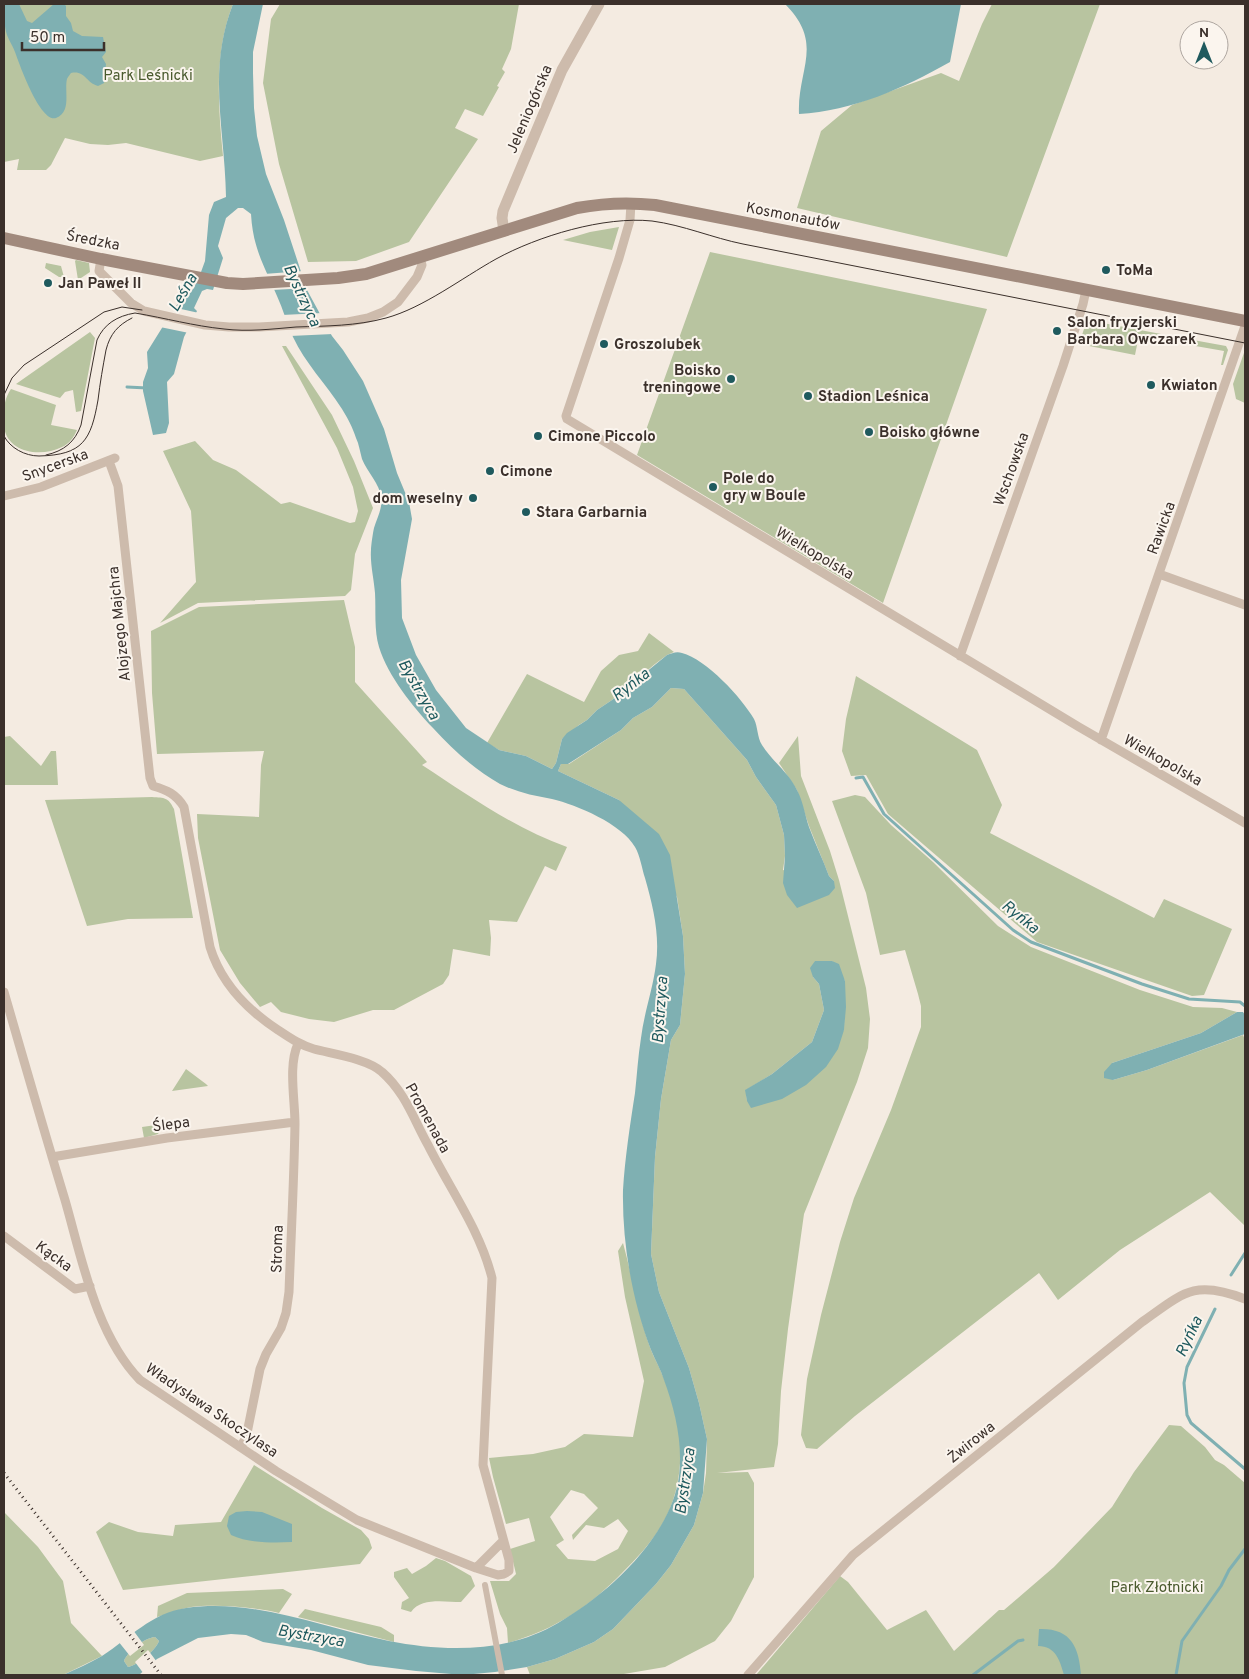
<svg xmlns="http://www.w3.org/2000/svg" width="1249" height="1679" viewBox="0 0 1249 1679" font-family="Overpass,sans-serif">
  <rect width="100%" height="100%" fill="#f4ebe1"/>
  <path fill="#b8c4a0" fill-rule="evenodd" d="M4,4H233C214,52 218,105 223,156L200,161L126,143L108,145L90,144L65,138L51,165L46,170H17L19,159L4,162Z
    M280,4H519L511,49L502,69L505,72L497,86L499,87L483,116L465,109L455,128L478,139L409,242L356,261L308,262L279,164L263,83L271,19Z
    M992,4H1100L1007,257L797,208L821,131L852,105L941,73L959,81L982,24Z
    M619,227L612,250L563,240L590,232Z
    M710,252L987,309L883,603L637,455Z
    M76,260L89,263L90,272L78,280L75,261Z
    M46,263L61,266L64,277H59L45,268Z
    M1087,320L1177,337L1178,343L1139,335L1135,355L1079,344Z
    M90,332L95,338L81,411L76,412L73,390L65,392L60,398L16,384Z
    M1182,338L1226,346L1228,350L1223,365H1221L1224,351L1184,344Z
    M282,346H286L332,415L354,461L373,508L355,554L351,590L345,596L198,603L160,623L196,582L191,511L163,451L195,441L213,460L236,470L281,504L290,502L350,523L355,522L358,511L353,487L337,448Z
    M1245,350V403L1236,399L1233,384Z
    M11,389L56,405L51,425L77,430C74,437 69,444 62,447C42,457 8,454 4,427C3,423 4,419 4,415C4,405 5,398 11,389Z
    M344,600L355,647V682L427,762L422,765C468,795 514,828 567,847L556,871L545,866L517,922L489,920L491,938L490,956L453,949L449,975L443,984L394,1010H373L334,1022L309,1019L281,1012L271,1002L260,1007L240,983L220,950L198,838L197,814L259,817L261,765L264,751L157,754L152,693L151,631L199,607Z
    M649,633L674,652L667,655L655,664L612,700L597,710L587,720L579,725L562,739L556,763L552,769L526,756L499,750L487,743L527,674L584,702L601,671L619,655L638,651Z
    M856,676L977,750L1002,805L990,833L1154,918L1164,899L1232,929L1204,995L1192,996L1037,942L888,814L866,775L851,776L842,751L846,719Z
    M671,688L684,689L747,760L756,777L776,805L784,835L785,856L783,870L834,881L829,876L809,826L797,790L779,763L798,736L801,776L830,851L839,880L866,988L870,1019L868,1048L857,1082L804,1214L788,1329L781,1391L778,1444L774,1467L717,1473L748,1472L754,1483V1577L731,1621L715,1641L665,1667L618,1675H530L527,1667L555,1659L594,1642L613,1629L656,1584L671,1565L694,1525L703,1493L706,1473L707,1439L699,1403L689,1368L659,1292L651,1254L655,1157L661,1099L671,1040L680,1025L685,974L683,936L677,897L619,800L558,771L561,764H569L621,730L633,718L652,707ZM815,961H832L845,981L844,1030L747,1101L746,1090L772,1074L812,1042L824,1010L819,984L813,977Z
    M10,736L41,766L51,751H56L58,785H4V737Z
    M855,795L865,797L891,825L933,862L998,926L1031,947L1140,990L1193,1007L1222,1008L1237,1012L1201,1033L1112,1063L1113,1080L1147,1070L1243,1035L1245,1040V1226L1210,1192L1120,1250L1058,1300L1039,1273L855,1416L817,1449L806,1448L801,1435L807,1379L821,1315L840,1242L854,1198L891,1110L921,1027V1006L918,994L905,950L880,955L866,893L832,801Z
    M152,797C165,798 168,797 174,809L193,918L128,919L87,926L45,800Z
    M186,1069L206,1084L208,1086L172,1091Z
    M163,1124L158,1134L144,1138L142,1127Z
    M623,1243C633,1279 638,1315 651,1350C654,1358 659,1366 662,1374C668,1387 673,1403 676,1418C685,1453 680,1497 660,1528C650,1544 636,1559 623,1572C589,1607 556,1629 508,1643L507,1628L500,1614L490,1581H509L517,1573L516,1574L510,1549L535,1541L529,1518L506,1524L493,1477L489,1458L533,1454L565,1447L584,1434L633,1437L644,1381L625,1297L618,1251ZM571,1490L584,1494L598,1508L572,1535L573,1540L586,1525L604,1528L618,1519L628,1531L618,1549L595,1561L568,1559L556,1545L564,1540L550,1517Z
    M1169,1425L1181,1426L1205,1447L1215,1460L1224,1465L1245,1483V1675H756L840,1576L848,1582L887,1630L926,1610L954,1651L999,1610H1004L1054,1567L1112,1507L1134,1472Z
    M254,1465L322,1508L361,1530L369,1539L372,1548L360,1564L123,1590L96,1532L109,1522L138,1532L173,1536L175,1525L221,1522Z
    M4,1512L38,1547L63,1581L71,1623L102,1656L63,1675H4Z
    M436,1558L445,1561L471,1576L475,1586L461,1602C445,1602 421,1597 411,1612L401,1609L402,1602L409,1598L394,1577V1572L407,1568L412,1574L426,1566Z
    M283,1589L292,1594L279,1613C257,1607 213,1604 191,1607C179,1609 168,1614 157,1617L158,1606L187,1593Z
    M305,1609L381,1627L394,1635V1642L298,1617Z
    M155,1637L159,1641C155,1651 138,1665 128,1667L124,1661C128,1651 144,1638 155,1637Z"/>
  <path fill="#7fb0b2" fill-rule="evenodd" d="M4,4H19L27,21L32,23L54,4H64L66,6V16L71,23L73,31L82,36L103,37L106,52L102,57L106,64L104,83L98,86C86,83 85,70 71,73C71,73 67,78 67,79C64,91 72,112 56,118C40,123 19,63 15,52C13,46 9,41 7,35C4,26 4,13 4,4Z
    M233,4H263L253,52V73L254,108L257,136L266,174L284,220L307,290L332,336L343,350L363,381L384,429L397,473L409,502L412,519L401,580L402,618L416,655L436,690L466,728L499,750L526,756L552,769L556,763L562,739L567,733L587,720L597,710L612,700L667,655C672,653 677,651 682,653C706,659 742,698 754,719C758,727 757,737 762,745C772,761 789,773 797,790C803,801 805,815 809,827C815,843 823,860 829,876L834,881L835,888L829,895L797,908L787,895L783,883L785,856L784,835L776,805L756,777L747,760L684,689L671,688L652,707L633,718L621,730L568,764H561L558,771L619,800L659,834L670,855L683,936L685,974L680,1025L671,1040L661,1099L655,1157L651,1254L659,1292L689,1368L699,1403L707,1439L703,1493L694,1525L671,1565L656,1584L613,1629L594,1642L555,1659L527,1667L495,1672L463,1675L416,1671L368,1665L311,1650L263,1642L246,1635L231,1634L198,1638L157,1659L139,1675H63C76,1669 90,1663 102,1656C130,1638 151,1613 186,1608C256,1598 322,1628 389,1641C445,1652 508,1653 558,1623C608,1594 671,1537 679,1476C683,1443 675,1410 664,1380C661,1370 655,1360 651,1350C632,1300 622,1243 623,1190C625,1158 630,1125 635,1093C637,1075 638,1056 641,1038C644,1013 653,989 656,964C660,935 653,906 645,878C642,869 640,855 635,847C622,824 577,805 552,799C534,796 516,792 500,784C475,770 452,749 433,728C413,707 388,676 379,647C374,630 376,611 375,593C374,579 370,564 371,550C371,546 373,532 374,528C377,518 383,508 381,497C380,484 367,472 362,459C360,452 359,444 356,438C353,428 347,417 342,409C326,384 305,363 293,337C287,324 283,309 277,296C264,265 253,249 251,214L243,208H238L226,218L218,246L223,258L213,290L207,289L202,291L194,308L197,311L184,337L174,374L167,382L169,423L166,433L153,435L143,391V382L148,368L147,352L175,307L194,288L201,272L205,261L209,215L214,202L226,197C225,130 207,70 233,4ZM155,1637L159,1641C155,1651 138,1665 128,1667L124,1661C128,1651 144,1638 155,1637Z
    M785,4H961L950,62C904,88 853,111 799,114C797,69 825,44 785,4Z
    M815,961H832L839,964L845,981L846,1007L844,1030L838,1049L826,1067L806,1085L782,1099L751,1108L747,1101L745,1090L772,1074L812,1042L824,1010L819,984L813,977L810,968Z
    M1237,1012H1243L1245,1015V1034L1147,1070L1113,1080L1104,1078V1072L1112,1063L1201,1033Z
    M247,1511L262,1512L292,1524V1542C272,1543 248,1543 231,1535L227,1526L229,1516L236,1512Z
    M1039,1629C1071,1628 1079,1647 1081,1675H1064C1060,1661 1056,1646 1038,1646Z"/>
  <path fill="#f4ebe1" d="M303,271L309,288L272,290L264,274Z
    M172,307L199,313L189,333L160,327Z
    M322,313L333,334L290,336L282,315Z
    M133,1630L144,1645L130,1656L118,1641Z
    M148,1650L157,1662L144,1674L135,1662Z"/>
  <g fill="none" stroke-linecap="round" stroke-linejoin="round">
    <path stroke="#7fb0b2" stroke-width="3" d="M184,72H188
      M127,387L147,388
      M856,778L863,777L884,814L1013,930L1031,942L1142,984L1189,999L1240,1002L1245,1006
      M1231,1275L1245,1253
      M1215,1309L1187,1367L1184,1383L1187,1415L1191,1423L1245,1469
      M973,1675L1018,1641L1023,1640
      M1176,1675L1182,1641L1221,1586L1229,1570L1245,1549"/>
    <path stroke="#cdbbac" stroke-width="6" d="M485,1585L502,1675"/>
    <path stroke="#cdbbac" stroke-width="9" d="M631,203L630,220L619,258L566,416L567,419L1079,727L1245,823
      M101,259L99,271L131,303L144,311L205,325L229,327H259L348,322L368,318L383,312L398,302L417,277L422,265L420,258
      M4,496L41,487L115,458
      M1159,574L1245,605
      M960,656L1063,366L1083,304L1086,290
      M1101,740L1245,326
      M4,992C24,1061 44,1131 65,1200C82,1259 96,1335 140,1380L276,1471L357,1520L476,1568L498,1575L504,1574L509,1571V1560L483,1465L492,1278C480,1230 450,1189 428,1145C414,1120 405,1092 382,1072C368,1059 333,1054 314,1049C300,1045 290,1038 278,1030C246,1009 221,983 210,947L184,807C176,794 167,790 153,786L150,778L118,486L109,461
      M52,1157L167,1138L295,1122
      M4,1236L75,1289L90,1286
      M240,1447L246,1438L260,1369L266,1354L281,1328L286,1313L289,1292C291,1236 294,1180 295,1124C295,1100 288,1065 298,1044
      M476,1568L503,1541
      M748,1675L853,1555L1142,1322C1183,1293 1194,1279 1245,1299"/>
    <path stroke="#cdbbac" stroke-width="11" d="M504,231L502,218L503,211L562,70L599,4"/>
    <path stroke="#a18a7d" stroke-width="12" d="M4,238L101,259L227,283L243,284L338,278L366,274L577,208C604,203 628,202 655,205L1245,321"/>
    <path stroke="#3b302b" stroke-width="1" d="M4,395L12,378L24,365L104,312L122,307L142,310
      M4,436C10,448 25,456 39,456C83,455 91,440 98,400C100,383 103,366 106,350C110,334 118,325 132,318
      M46,455C64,451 75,442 81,425L97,340C104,324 117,316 135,313C165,318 194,326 224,329C248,332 272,329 296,327C326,326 357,326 386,318C423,308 462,278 496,259C538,236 604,216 652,221C683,225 713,238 743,244L1245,343"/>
    <path stroke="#3b302b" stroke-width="3" stroke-dasharray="1 4" stroke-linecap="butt" d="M4,1473L161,1675"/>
  </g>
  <g fill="#1f5a5e" stroke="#fbf5ee" stroke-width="2">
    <circle cx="1106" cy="270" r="5"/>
    <circle cx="48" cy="283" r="5"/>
    <circle cx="1057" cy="331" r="5"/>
    <circle cx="604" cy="344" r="5"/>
    <circle cx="731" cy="379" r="5"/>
    <circle cx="1151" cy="385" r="5"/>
    <circle cx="808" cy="396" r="5"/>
    <circle cx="869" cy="432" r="5"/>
    <circle cx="538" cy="436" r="5"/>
    <circle cx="490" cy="471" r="5"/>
    <circle cx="713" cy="487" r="5"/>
    <circle cx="473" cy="498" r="5"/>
    <circle cx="526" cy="512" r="5"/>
  </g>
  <g text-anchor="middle" stroke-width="4" stroke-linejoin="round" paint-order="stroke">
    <g font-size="15" fill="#4a5a2e" stroke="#fbf5ee">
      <text x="148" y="80">Park Leśnicki</text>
      <text x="1157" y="1592">Park Złotnicki</text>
    </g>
    <g font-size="15" fill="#3b302b" stroke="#fbf5ee">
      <text transform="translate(529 109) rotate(-67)" y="5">Jeleniogórska</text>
      <text transform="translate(793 216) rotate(11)" y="5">Kosmonautów</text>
      <text transform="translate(93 240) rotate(11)" y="5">Średzka</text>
      <text transform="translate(55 465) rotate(-20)" y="5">Snycerska</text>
      <text transform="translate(1011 469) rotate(-70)" y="5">Wschowska</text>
      <text transform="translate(1161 528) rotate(-70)" y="5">Rawicka</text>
      <text transform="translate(815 553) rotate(31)" y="5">Wielkopolska</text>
      <text transform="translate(119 624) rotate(-96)" y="5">Alojzego Majchra</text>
      <text transform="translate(1163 760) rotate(30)" y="5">Wielkopolska</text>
      <text transform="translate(428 1118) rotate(61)" y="5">Promenada</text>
      <text transform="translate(171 1124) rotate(-8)" y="5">Ślepa</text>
      <text transform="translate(277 1249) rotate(-88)" y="5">Stroma</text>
      <text transform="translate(54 1256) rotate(36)" y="5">Kącka</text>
      <text transform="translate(212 1410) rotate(34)" y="5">Władysława Skoczylasa</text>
      <text transform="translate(971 1442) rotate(-39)" y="5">Żwirowa</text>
    </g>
    <g font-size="15" font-weight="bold" fill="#3b302b" stroke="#fbf5ee" text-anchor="start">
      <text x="1116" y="275">ToMa</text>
      <text x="58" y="288">Jan Paweł II</text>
      <text x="1067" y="327">Salon fryzjerski<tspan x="1067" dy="17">Barbara Owczarek</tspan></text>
      <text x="614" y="349">Groszolubek</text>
      <text x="721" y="375" text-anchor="end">Boisko<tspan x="721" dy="17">treningowe</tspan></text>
      <text x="1161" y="390">Kwiaton</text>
      <text x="818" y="401">Stadion Leśnica</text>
      <text x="879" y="437">Boisko główne</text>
      <text x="548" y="441">Cimone Piccolo</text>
      <text x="500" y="476">Cimone</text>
      <text x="723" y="483">Pole do<tspan x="723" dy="17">gry w Boule</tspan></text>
      <text x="463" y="503" text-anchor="end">dom weselny</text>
      <text x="536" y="517">Stara Garbarnia</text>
    </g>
    <g font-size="16" font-style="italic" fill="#1f5a5e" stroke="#fbf5ee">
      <text transform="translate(182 292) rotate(-60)" y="6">Leśna</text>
      <text transform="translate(303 295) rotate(65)" y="6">Bystrzyca</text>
      <text transform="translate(630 684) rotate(-38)" y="6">Ryńka</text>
      <text transform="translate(420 689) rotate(60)" y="6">Bystrzyca</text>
      <text transform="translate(1021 916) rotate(39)" y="6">Ryńka</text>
      <text transform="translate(659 1010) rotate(-86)" y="6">Bystrzyca</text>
      <text transform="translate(1188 1336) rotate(-65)" y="6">Ryńka</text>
      <text transform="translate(684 1481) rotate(-82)" y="6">Bystrzyca</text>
      <text transform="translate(311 1635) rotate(10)" y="6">Bystrzyca</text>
    </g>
  </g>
  <rect width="1249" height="1679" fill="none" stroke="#3b302b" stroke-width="10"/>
  <g transform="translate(1204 45)"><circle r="24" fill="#fbf5ee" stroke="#aea6a0"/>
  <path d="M0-4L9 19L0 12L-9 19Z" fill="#1f5a5e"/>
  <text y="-8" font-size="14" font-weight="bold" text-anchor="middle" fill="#3b302b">N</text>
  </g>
  <path d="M22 42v8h82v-8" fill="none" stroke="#3b302b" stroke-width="2.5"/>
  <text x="30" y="42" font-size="15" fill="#3b302b" stroke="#fbf5ee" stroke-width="4" paint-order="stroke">50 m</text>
</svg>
